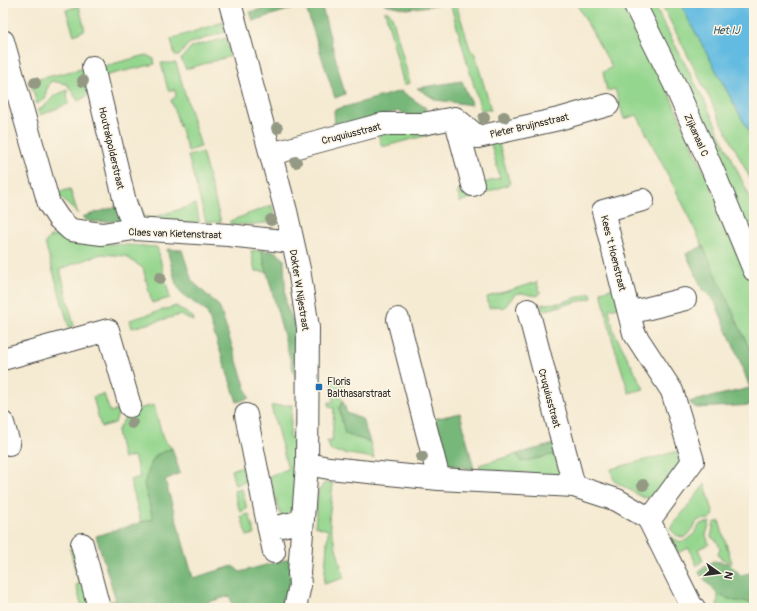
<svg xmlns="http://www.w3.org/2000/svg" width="757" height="611" viewBox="0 0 757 611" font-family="Pangolin,sans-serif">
  <rect width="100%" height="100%" fill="#fcf5e5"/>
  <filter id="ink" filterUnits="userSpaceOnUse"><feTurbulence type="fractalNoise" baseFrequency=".025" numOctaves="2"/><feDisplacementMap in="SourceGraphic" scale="8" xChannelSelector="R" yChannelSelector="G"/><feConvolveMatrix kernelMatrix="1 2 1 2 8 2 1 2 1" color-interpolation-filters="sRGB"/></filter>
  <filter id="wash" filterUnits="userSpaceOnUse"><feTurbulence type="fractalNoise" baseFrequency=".012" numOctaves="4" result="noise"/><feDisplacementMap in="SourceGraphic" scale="16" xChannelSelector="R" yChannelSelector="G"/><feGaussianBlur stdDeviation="0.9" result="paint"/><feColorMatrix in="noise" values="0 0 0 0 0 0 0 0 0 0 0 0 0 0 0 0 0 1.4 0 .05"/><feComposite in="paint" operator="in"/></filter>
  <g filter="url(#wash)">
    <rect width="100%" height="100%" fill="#f5ead2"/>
    <path fill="#94d68e" stroke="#60805c" d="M450,3H456L470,49L475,54L491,110H481Z
      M576,3H628L754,282V359L687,212L637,115L624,119L615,89L607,91L603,72L612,67Z
      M642,3H653L705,102L754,206V248Z
      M661,3H681L754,141V186Z
      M79,6L85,30L74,35L66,10Z
      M385,11L389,12L393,19L410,83L404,85Z
      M223,22L225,32L188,44L179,56H175L171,39Z
      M226,38L231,56L186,69L181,59L191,47Z
      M146,55L154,59L155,64L99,77L97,68Z
      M161,63H176L201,147L188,151L171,100L176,97L175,90H168Z
      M85,68L92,93L78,101L67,84L51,81L46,91V98L37,104L30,81Z
      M67,90L68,104L41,115L37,111L46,105L54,96Z
      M434,129L435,133L382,147L378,133Z
      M498,140L510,184L460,202L457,191L500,178L491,144Z
      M202,152L221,222H206L188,156Z
      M70,189L78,214L56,193Z
      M139,200L144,217L152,218L196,204L200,225L144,221L139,217L135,204Z
      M272,205L275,222L255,224L230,225V221Z
      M65,235L101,243L157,247L170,298L152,303L143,268L125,256L101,254L60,269L74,326L69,327L45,243L50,237Z
      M261,250L267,272L255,271L251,251Z
      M537,282L540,292L538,296L521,293L515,294L504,308L497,306L489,308L487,297Z
      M617,287L623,306L609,309L614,332L644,389L629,393L612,339L601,291Z
      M591,293L592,298L542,311V304L560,303Z
      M176,306L194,318L193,321L180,315L132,328L130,320Z
      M332,379H335L343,382L345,393L339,396L343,401L339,408L345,434L370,442L374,458L331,451L327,441L332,442L334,408L329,407V402H333Z
      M104,394L110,412L119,410L115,423L101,427L93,397Z
      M154,405L163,439L172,448L156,455L144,484L153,519L141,522L130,480L140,477L134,456L123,459L117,431L129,411Z
      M292,405L290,438L303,441L297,512L281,516L269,476L288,469L271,406Z
      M686,449L685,458L653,496L644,498L614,481L611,469Z
      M561,453L563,477L481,470L479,465L517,454L521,462Z
      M249,464L255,479L235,485L231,470Z
      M324,483H333L329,521L344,578L324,584L328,530L315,526L318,492Z
      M705,484L714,515L710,519L698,520L689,534L684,538L676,535L670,529Z
      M242,489L247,509L240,512L234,491Z
      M249,514L255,534L247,536L241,516Z
      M719,521L732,563L720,558L718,554L720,549L717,541L711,537L714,523Z
      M710,522L706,535L709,544L698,549L703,560L697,566L689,548L678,553L670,535C672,537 676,540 678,541C689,544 696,531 700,524Z
      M75,547L92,604L82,607L76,585L79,584L70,549Z
      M718,595L735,601L754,602V608H717Z"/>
    <path fill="#77b779" stroke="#517152" d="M285,3H300L297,7L253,21L250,12Z
      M307,3H321L345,94L335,98L305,5Z
      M385,3H444L445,4L407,9L384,4Z
      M462,81L472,105L436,100L417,88Z
      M401,91L426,108L420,120L399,111L335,127L334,110Z
      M121,205L126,221L90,222L82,217Z
      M703,246L754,359V405L696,408L689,402L750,388L742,366L715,302L703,290L686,254Z
      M167,249L182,250L192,281L219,306L249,398L237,402L207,312L182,294L176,284Z
      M261,250L276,252L284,259L286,305L297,330L299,392Z
      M343,401L347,413L362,419L370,442L345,434L339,408Z
      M460,413L474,469L446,465L434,419Z
      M558,443L561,453L521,462L517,454Z
      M172,448L180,473L165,480L193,578L233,566L240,572L295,557L290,608H233L230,596L188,608H110L108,601L116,600L96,536L153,519L144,484L151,463L156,455Z
      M713,561L728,563L741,575L754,572V602L735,601L718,595L698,572Z"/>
    <path fill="#64bbe1" stroke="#487386" d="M681,3H754V141L686,15Z"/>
  </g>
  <g filter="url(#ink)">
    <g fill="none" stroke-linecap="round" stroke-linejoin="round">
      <g stroke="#494844" stroke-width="24">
        <path id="minor" d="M230,3L286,211L299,269L308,328L307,464L299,573L300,585L295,608
          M634,3L674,83L714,173L754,270
          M3,41L49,204L59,219L71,230L102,234L134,229L228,235L292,242
          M93,67L125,202L134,229
          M455,118L478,137L559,119L608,105
          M455,118L473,185
          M271,154L383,124H422L455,118
          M643,200L603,211L634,333L672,391L693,461L654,514L648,518
          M528,310L574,486
          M629,313L685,299
          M398,319L439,479
          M3,359L108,330L130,406
          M246,415L269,529L302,521
          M3,423L9,444
          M307,464L329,468L439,479L574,486L617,500L648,518L692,607L694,608
          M269,529L274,552
          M82,544L99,608"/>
      </g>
      <use href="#minor" stroke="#fff" stroke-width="22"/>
    </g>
    <g fill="#949984">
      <circle cx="83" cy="81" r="6"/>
      <circle cx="35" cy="83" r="6"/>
      <circle cx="504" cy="117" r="6"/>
      <circle cx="484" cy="118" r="6"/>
      <circle cx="277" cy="128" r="6"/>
      <circle cx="296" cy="162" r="6"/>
      <circle cx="271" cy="220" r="6"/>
      <circle cx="160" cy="278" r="6"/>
      <circle cx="132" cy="423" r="6"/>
      <circle cx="422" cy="457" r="6"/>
      <circle cx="643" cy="485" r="6"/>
    </g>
  </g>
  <rect fill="#1f6fb2" stroke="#fcf5e5" stroke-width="1.5" x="315" y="383" width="8" height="8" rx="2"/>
  <g text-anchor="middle" stroke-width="3" stroke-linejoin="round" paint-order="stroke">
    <g font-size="10" fill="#2b2b2b" stroke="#fcf5e5">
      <text transform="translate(529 125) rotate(-13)" y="4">Pieter Bruijnsstraat</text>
      <text transform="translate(351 133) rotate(-14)" y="4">Cruquiusstraat</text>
      <text transform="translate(697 135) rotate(66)" y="4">Zijkanaal C</text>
      <text transform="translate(112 148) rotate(77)" y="4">Houtrakpolderstraat</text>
      <text transform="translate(175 233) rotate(2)" y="4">Claes van Kietenstraat</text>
      <text transform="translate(614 253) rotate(76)" y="4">Kees 't Hoenstraat</text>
      <text transform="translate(300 290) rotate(81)" y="4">Dokter W Nijestraat</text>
      <text transform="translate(550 398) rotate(75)" y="4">Cruquiusstraat</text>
    </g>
    <g font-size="10" fill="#2b2b2b" stroke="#fcf5e5" text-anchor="start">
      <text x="327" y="385">Floris<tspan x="327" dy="12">Balthasarstraat</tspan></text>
    </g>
    <g font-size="11" font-style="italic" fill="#3c5662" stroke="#fcf5e5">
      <text x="726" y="34">Het IJ</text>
    </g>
  </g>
  <rect width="757" height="611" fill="none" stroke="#fcf5e5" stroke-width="16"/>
  <g transform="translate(719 573) rotate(104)" stroke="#fcf5e5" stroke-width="3" paint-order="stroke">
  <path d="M0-3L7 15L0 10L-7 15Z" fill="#2b2b2b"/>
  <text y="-6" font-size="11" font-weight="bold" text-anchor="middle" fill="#2b2b2b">N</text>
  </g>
</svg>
